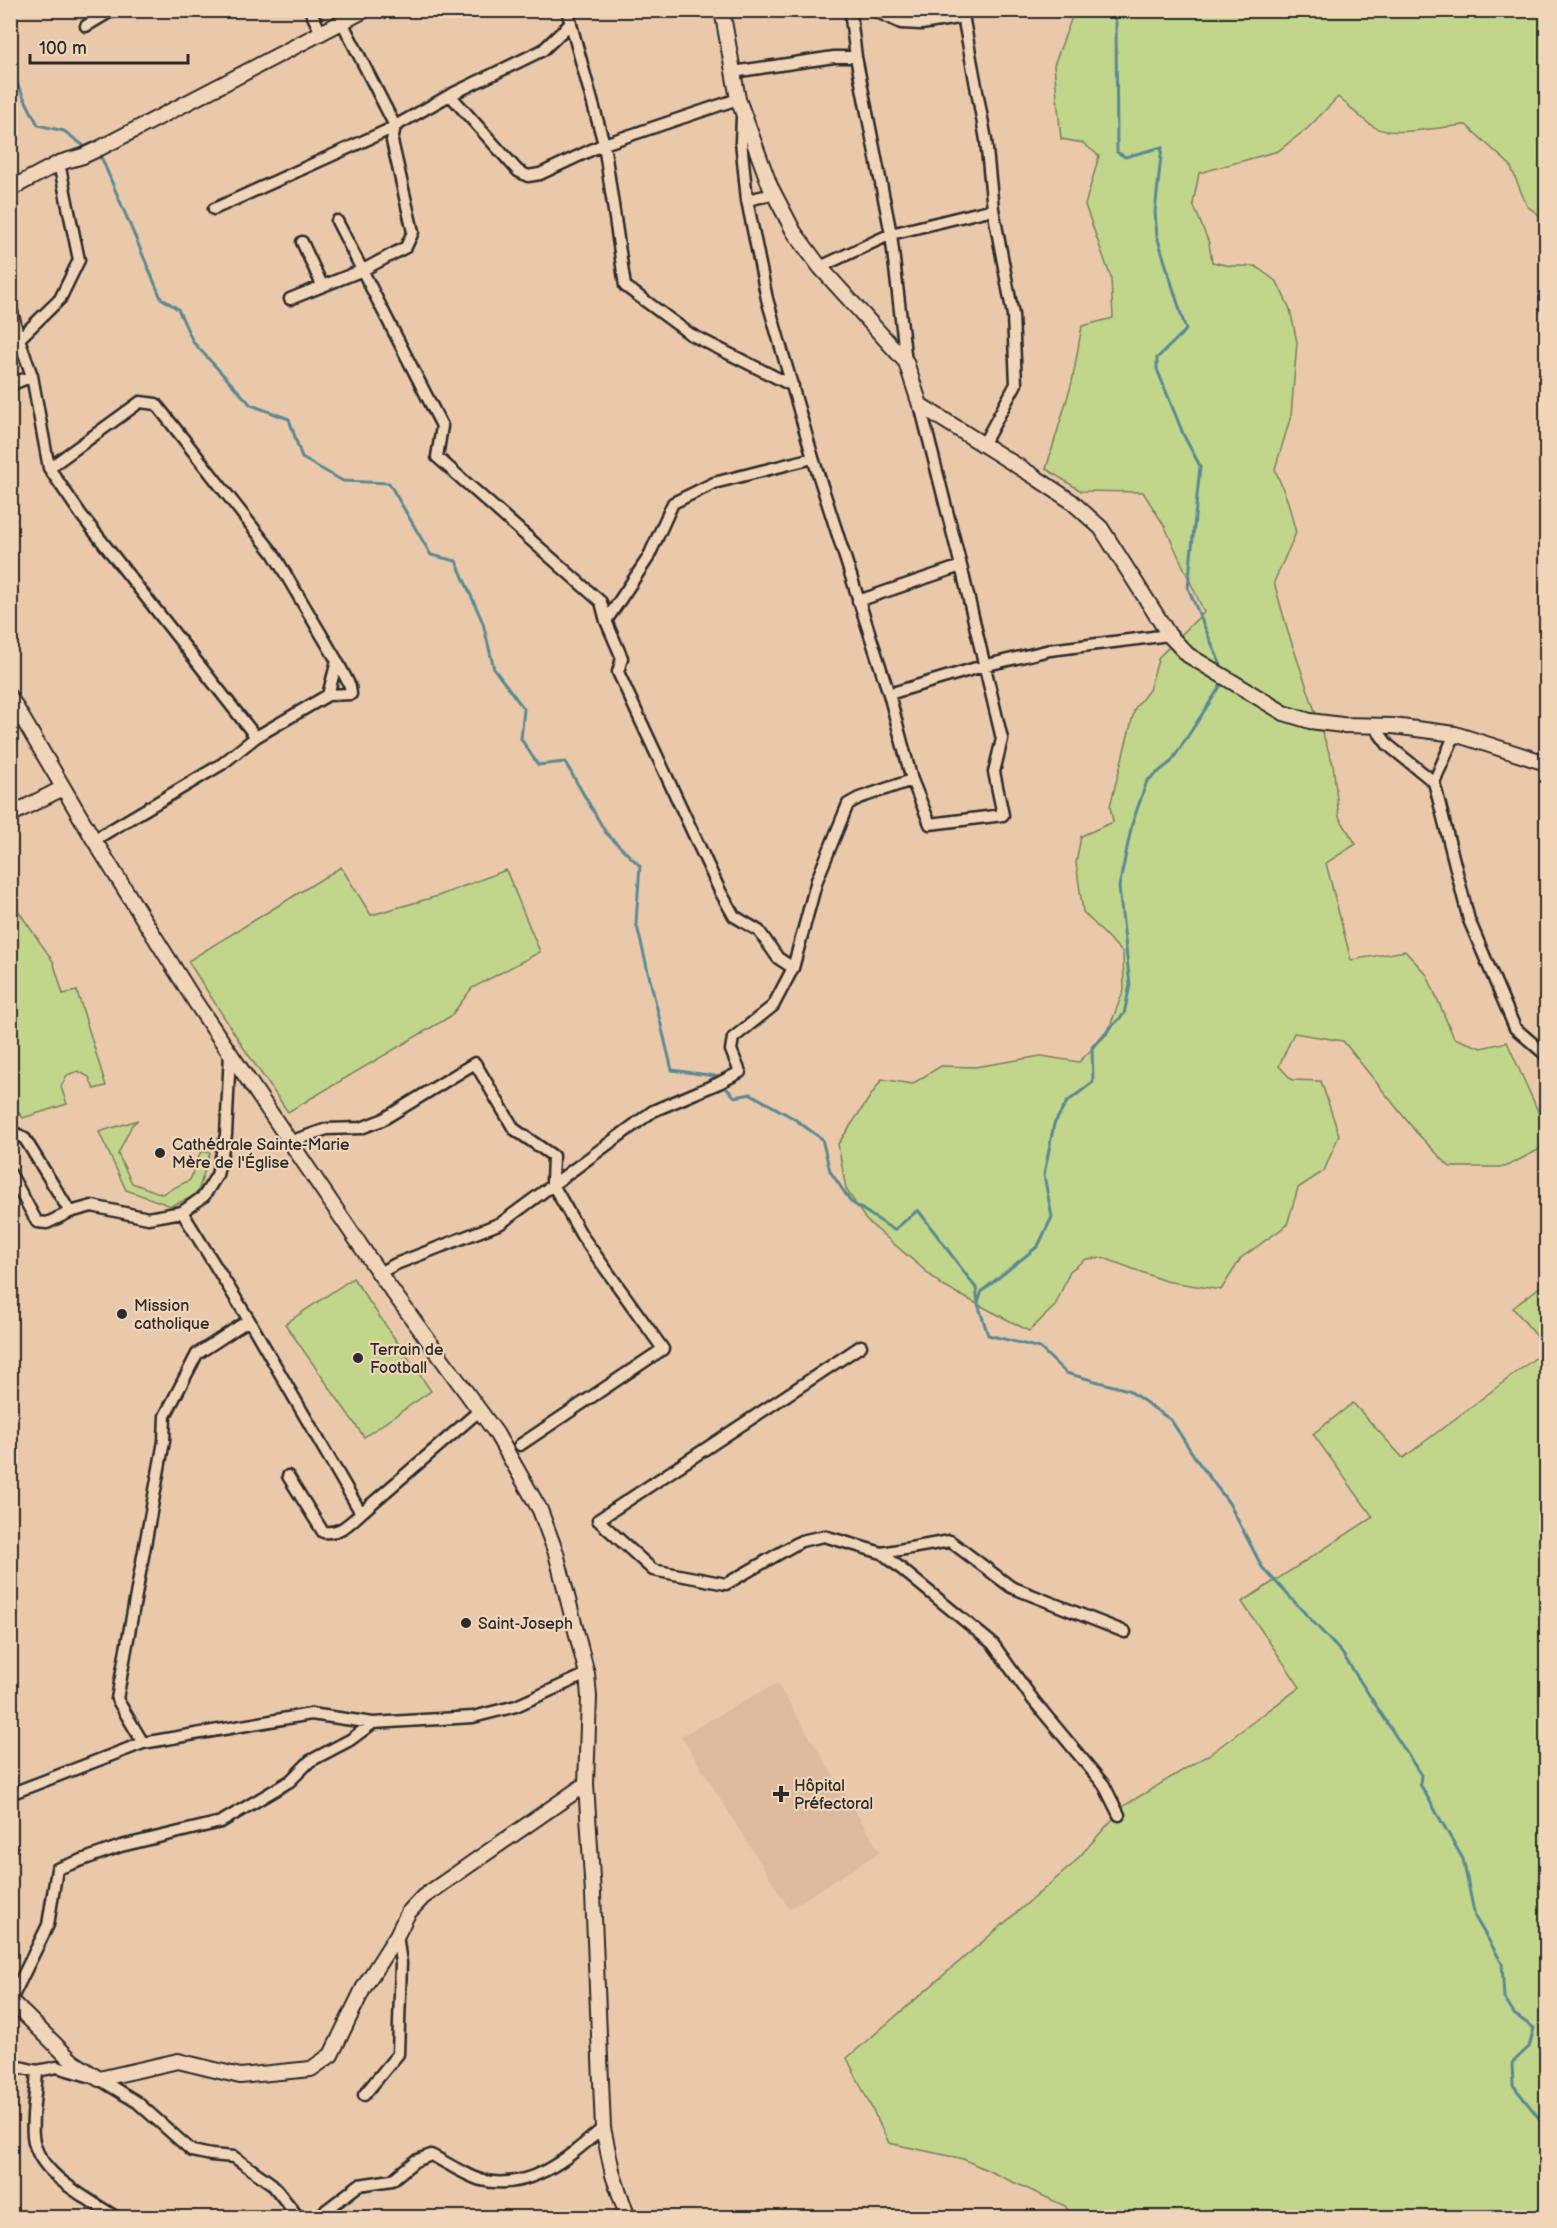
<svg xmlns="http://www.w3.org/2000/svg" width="1557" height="2228" viewBox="0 0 1557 2228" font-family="'Balsamiq Sans',sans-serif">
  <rect width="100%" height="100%" fill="#eac9ab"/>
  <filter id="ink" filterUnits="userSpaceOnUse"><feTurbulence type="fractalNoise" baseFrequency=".0167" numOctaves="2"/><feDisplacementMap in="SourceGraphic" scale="12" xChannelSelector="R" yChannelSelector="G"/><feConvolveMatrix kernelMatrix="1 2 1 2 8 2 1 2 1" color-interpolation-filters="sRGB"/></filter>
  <g filter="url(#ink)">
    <path fill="#ddba9e" d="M777,1683L880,1852L789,1909L681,1736Z"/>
    <path fill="#c1d58b" stroke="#76805b" stroke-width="1.5" d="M1073,11H1538L1546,24V220L1527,206L1510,165L1466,125C1445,126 1390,138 1374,127C1361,119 1350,107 1338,97L1308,128L1278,151L1199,173L1193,204L1209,243L1212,262L1231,266H1255L1277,282L1290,309L1297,342L1291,416L1275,469L1288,502L1296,533L1274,582L1288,632L1333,764L1339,817L1356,844L1326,863L1351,960L1405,951L1427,975L1454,1038L1481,1048L1507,1042L1546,1129V1146L1505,1167H1450L1416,1132L1343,1041L1294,1033L1279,1066L1292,1080L1321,1081L1339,1135L1324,1171L1298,1188L1287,1225L1241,1258L1221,1290L1165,1281L1104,1258L1086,1259L1070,1271L1055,1306L1029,1331L943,1286L866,1220L846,1189L838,1144L882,1079L912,1084L941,1066L975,1067L1041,1056L1079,1062L1107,1034L1124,989L1123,953L1083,912L1076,863L1081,836L1113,822L1110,806L1135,708L1149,690L1159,657L1204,612L1165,527L1143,492L1081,491L1046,469L1072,382L1082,326L1113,318L1111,278L1085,205L1099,156L1083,143L1061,139L1054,65L1072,17Z
      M341,867L371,915L438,896L506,870L540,952L472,988L451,1016L288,1112L245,1050L188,961Z
      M10,899L53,961L63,994L77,991L106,1086L94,1089L89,1077L78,1071L67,1075L61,1087L67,1104L23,1118L11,1103Z
      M138,1120L132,1125L118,1154L132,1183L162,1194L190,1180L201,1151L210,1153L197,1195L171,1206L126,1190L99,1132Z
      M353,1278L431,1391L364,1437L285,1324Z
      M1546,1282V1347L1513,1308Z
      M1546,1350V2217H1073L1065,2206L963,2159L889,2143L847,2058L1073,1864L1125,1805L1210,1754L1300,1687L1242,1602L1373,1517L1313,1434L1353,1403L1403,1458Z"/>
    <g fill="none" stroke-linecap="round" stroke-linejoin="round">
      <path stroke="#5a8993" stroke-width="3" d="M1111,10L1116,22L1117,152L1125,157L1162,147L1155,212L1157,236L1186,330L1157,358V369L1184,436L1200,466L1188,588L1222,668
        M10,70L38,125L64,131L88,149
        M95,154L102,159L161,298L178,309L193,342L251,405L289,419L302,458L343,481L389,483L431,555L456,561L483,623L494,669L524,709L521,739L538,765L565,762L606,833L640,866L636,922L672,1070L715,1076L718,1079
        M722,1084L735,1097L751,1094L793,1118L822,1139L830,1171L851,1202L894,1230L918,1210L976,1288L978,1304L988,1335L1040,1348L1066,1373L1128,1390L1171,1420L1196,1459L1229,1503L1262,1567L1342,1653L1421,1775L1420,1784L1463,1859L1475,1917L1502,1963L1504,1998L1514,2014L1534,2028L1529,2047L1512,2063L1513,2085L1545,2126L1546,2136
        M978,1302L982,1291L1038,1246L1052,1217L1044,1175L1054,1124L1067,1102L1093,1082L1092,1047L1124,1014L1130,985L1119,887L1132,824L1147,781L1171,762L1223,682
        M1546,2218V2217"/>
      <g stroke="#2b2b2b" stroke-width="15">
        <path id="minor" d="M310,10L321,33
          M567,10L604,144L625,286L690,334L793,386
          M850,10L856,57L891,234L906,362
          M873,10L901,23L921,24L964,17
          M962,10L986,140L993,209L1013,315L1016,384L983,445
          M86,26L113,10
          M733,72L834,57H856
          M450,95L518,171L528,176L540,174L604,144L738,99
          M742,117L741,141L747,200L767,299L813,458L889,694L912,780L930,824L1003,815L994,772L1002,739L961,566L920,405
          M747,200L774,194
          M214,209L388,130L450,95L543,50L571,23
          M337,221L442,426L437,457L601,602L606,621L622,658L618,672L720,891L734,916L759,931L778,958L793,968
          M302,242L322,285
          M820,267L891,234L993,209
          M290,299L363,270L406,247L413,232L392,141L395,126L342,22
          M10,304L19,339L32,376L49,468L82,516L256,737L222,764L94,840
          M19,339L60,299L79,260L59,163
          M10,385L32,376
          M49,468L140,402L156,404L273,553L337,661L328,695L256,737
          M858,601L961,566
          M606,621L648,558L673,503L714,483L813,458
          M889,694L983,666L1050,650L1169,635
          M328,695L351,694L350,686L337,661
          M1374,726L1388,745L1434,782
          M1455,734L1434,782L1469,920L1515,1028L1546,1055
          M10,1132L15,1133L25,1139L70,1212L92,1206L148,1218L182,1212L204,1196L217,1175L226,1135L230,1053
          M289,1142L327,1129L361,1128L382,1120L475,1063L514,1129L553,1156L552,1183L582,1236L663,1349L520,1445
          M10,1173L37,1222L47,1223L70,1212
          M182,1212L249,1320L361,1513L479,1411
          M379,1273L396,1264L501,1223L653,1111L719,1083L740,1072L731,1050L733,1038L773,1006L793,968L817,880L848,804L859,798L912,780
          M861,1346L598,1520L653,1570L726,1584L801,1541L824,1536L882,1553L950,1541L1011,1587L1125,1632
          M288,1476L323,1532C340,1534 349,1524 361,1513
          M882,1553L993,1644L1034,1701L1104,1785L1119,1815
          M143,1743L117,1699L164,1441L165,1416L197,1354L249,1320
          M10,1794L143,1743L311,1714L373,1723L473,1717L516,1706L587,1674
          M11,2000L48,1925L57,1869L121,1846L221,1822L290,1781L310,1761L350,1740L373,1723
          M10,2065L37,2071
          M364,2095L398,2054L401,1963L397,1935
          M117,2218C88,2198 37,2175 33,2136C31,2116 36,2092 37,2071L57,2067L99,2079L137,2102L192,2151L211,2155L234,2157L272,2184L299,2218
          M316,2218L359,2185L392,2180L415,2161L431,2155C446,2162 466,2176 481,2180C530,2192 569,2157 603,2128"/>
      </g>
      <g stroke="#2b2b2b" stroke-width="18">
        <path id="tertiary" d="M722,10L738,99L770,186L794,232L820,267L906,362L920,405L1032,475L1071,501L1101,528L1169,635L1188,655L1284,713L1310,721L1342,725L1393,726L1455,734L1546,763
          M10,189L59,163L83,156L100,148L365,10
          M10,697L94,840L196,1003L379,1273L496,1433L540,1510L556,1553L587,1674L589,1697L586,1784L593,1894L603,2128L613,2175L628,2218
          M10,815L63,788
          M10,2000L72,2061L99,2079L178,2061L240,2076L311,2069L331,2055L364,1987L397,1935L408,1913L423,1897L586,1784"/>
      </g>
      <use href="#minor" stroke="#f1d5b8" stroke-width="10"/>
      <use href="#tertiary" stroke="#f1d5b8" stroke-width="14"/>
    </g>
  </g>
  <g fill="#2b2b2b" stroke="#f1d5b8" stroke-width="2">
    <circle cx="160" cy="1153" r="6"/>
    <circle cx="122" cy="1314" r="6"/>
    <circle cx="358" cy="1358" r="6"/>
    <circle cx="466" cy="1623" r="6"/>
    <path d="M778 1785h6v6h6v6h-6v6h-6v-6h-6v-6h6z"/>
  </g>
  <g text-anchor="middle" stroke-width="4.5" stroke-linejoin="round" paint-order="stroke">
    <g font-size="16" fill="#2b2b2b" stroke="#f1d5b8" text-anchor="start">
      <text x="172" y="1150">Cathédrale Sainte-Marie<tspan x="172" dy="18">Mère de l'Église</tspan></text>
      <text x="134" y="1311">Mission<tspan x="134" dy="18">catholique</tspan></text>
      <text x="370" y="1355">Terrain de<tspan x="370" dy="18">Football</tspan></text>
      <text x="478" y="1629">Saint-Joseph</text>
      <text x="794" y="1791">Hôpital<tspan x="794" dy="18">Préfectoral</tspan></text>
    </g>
  </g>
  <rect width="1557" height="2228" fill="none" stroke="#f1d5b8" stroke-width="36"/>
  <rect x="18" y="18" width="1521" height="2192" fill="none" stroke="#2b2b2b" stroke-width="2" filter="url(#ink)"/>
  <path d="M30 54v9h158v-9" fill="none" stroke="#2b2b2b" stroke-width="3"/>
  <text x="39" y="54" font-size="18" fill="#2b2b2b" stroke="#f1d5b8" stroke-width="4.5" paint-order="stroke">100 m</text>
</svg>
